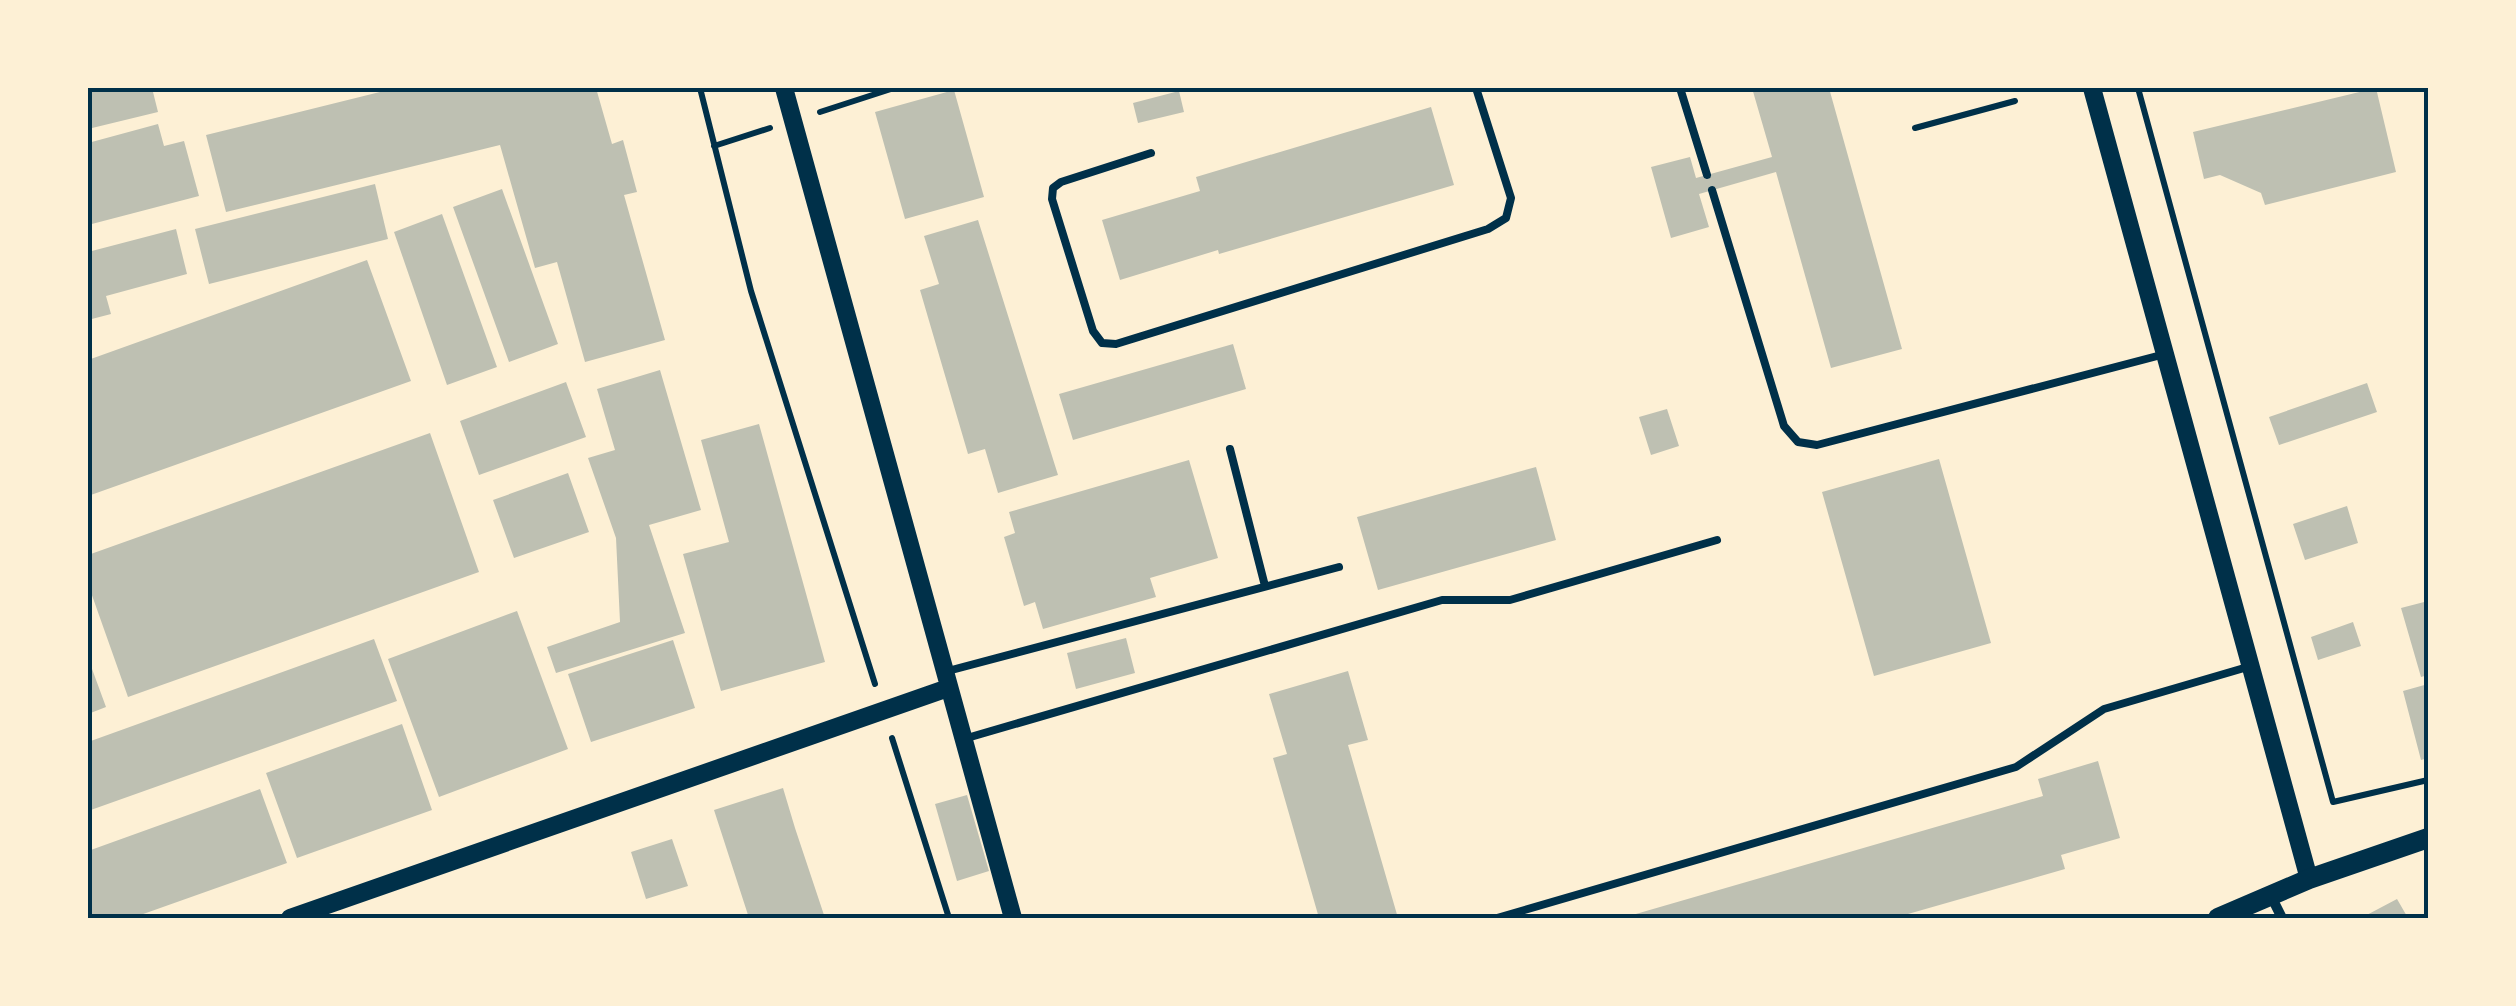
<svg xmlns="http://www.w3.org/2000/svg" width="2516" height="1006" viewBox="0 0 2516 1006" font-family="Overpass,sans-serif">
  <rect width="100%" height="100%" fill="#fdf0d5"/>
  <path fill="#bec0b2" d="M108,88H152L158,112L88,129V93Z
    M396,88H596L612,144L623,140L637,192L624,195L665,340L585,362L557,262L535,268L500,145L226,212L206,135Z
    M1752,88H1829L1902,349L1831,368L1776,172L1699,194L1709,227L1671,238L1651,167L1690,157L1696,178L1772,157Z
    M2376,88L2396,172L2265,205L2261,193L2220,175L2204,179L2193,132Z
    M954,90L984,197L905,219L875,112Z
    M1179,91L1184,112L1138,123L1133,103Z
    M1431,107L1454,185L1219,254L1218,250L1120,280L1102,220L1200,191L1196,177Z
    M158,124L164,146L184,141L199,196L88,225V143Z
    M375,184L388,239L209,284L195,229Z
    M502,189L558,344L509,362L453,207Z
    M442,214L497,367L447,385L394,232Z
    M978,220L1058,475L998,493L985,449L968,454L920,290L939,284L924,236Z
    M176,229L187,274L106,296L111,314L88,320V252Z
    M367,260L411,381L88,496V360Z
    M1233,344L1246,389L1073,440L1059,394Z
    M660,370L701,510L649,525L685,633L556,673L547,647L620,622L616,538L588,458L615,450L597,389Z
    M566,382L586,437L479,475L460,421Z
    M2367,383L2377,412L2279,445L2269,417Z
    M1667,409L1679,446L1651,455L1639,417Z
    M759,424L825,662L721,691L683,554L729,542L701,440Z
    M430,433L479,572L128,697L88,584V555Z
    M1939,459L1991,643L1874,676L1822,492Z
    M1189,460L1218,558L1150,578L1156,597L1043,629L1035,602L1024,606L1004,537L1015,533L1009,512Z
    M1536,467L1556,540L1378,590L1357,517Z
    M568,473L589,532L514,558L493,500Z
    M2347,506L2358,543L2305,560L2293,524Z
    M2428,601V675L2421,677L2401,608Z
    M517,611L568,749L439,797L388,659Z
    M2353,622L2361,646L2318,660L2311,637Z
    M1126,638L1135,673L1076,689L1067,653Z
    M374,639L397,701L88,811V742Z
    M673,640L695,708L591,742L568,674Z
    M88,658L106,707L88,714Z
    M1348,671L1368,740L1348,745L1398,918H1319L1273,758L1287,754L1269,694Z
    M2428,684V758L2421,760L2403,691Z
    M402,724L432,810L297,858L266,773Z
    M2098,761L2120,838L2061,855L2065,869L1894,918H1622L2043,796L2038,779Z
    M783,788L795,828L825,918H749L714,810Z
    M260,789L287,863L132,918H88V851Z
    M967,795L989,871L957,881L935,804Z
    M672,839L688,886L646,899L631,852Z
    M2397,899L2408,918H2361Z"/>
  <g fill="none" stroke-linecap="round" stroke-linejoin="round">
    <path stroke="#003049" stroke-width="6" d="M700,88L751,291L875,684
      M2138,88L2333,802L2428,780
      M820,112L894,88
      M1915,128L2015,101
      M714,146L770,128
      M892,738L949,918"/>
    <path stroke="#003049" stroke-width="8" d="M1680,88L1707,175
      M1151,153L1061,182L1053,188L1052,199L1093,331L1102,343L1116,344L1488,229L1506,218L1511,198L1476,88
      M1712,190L1784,426L1798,442L1817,445L2165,354
      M1230,449L1265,586
      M944,672L1339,567
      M967,738L1442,600H1510L1717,540
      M1497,918L2016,767L2104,709L2251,666"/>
    <path stroke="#003049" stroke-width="10" d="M2271,896L2282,918"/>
    <path stroke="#003049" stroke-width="18" d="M784,88L1013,918
      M2092,88L2309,879
      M290,918L948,688"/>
    <path stroke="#003049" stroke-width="20" d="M2218,918L2309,879L2428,838"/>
  </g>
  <rect width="2516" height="1006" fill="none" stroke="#fdf0d5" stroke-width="180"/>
  <rect x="90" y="90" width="2336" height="826" fill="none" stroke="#003049" stroke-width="4"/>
</svg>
